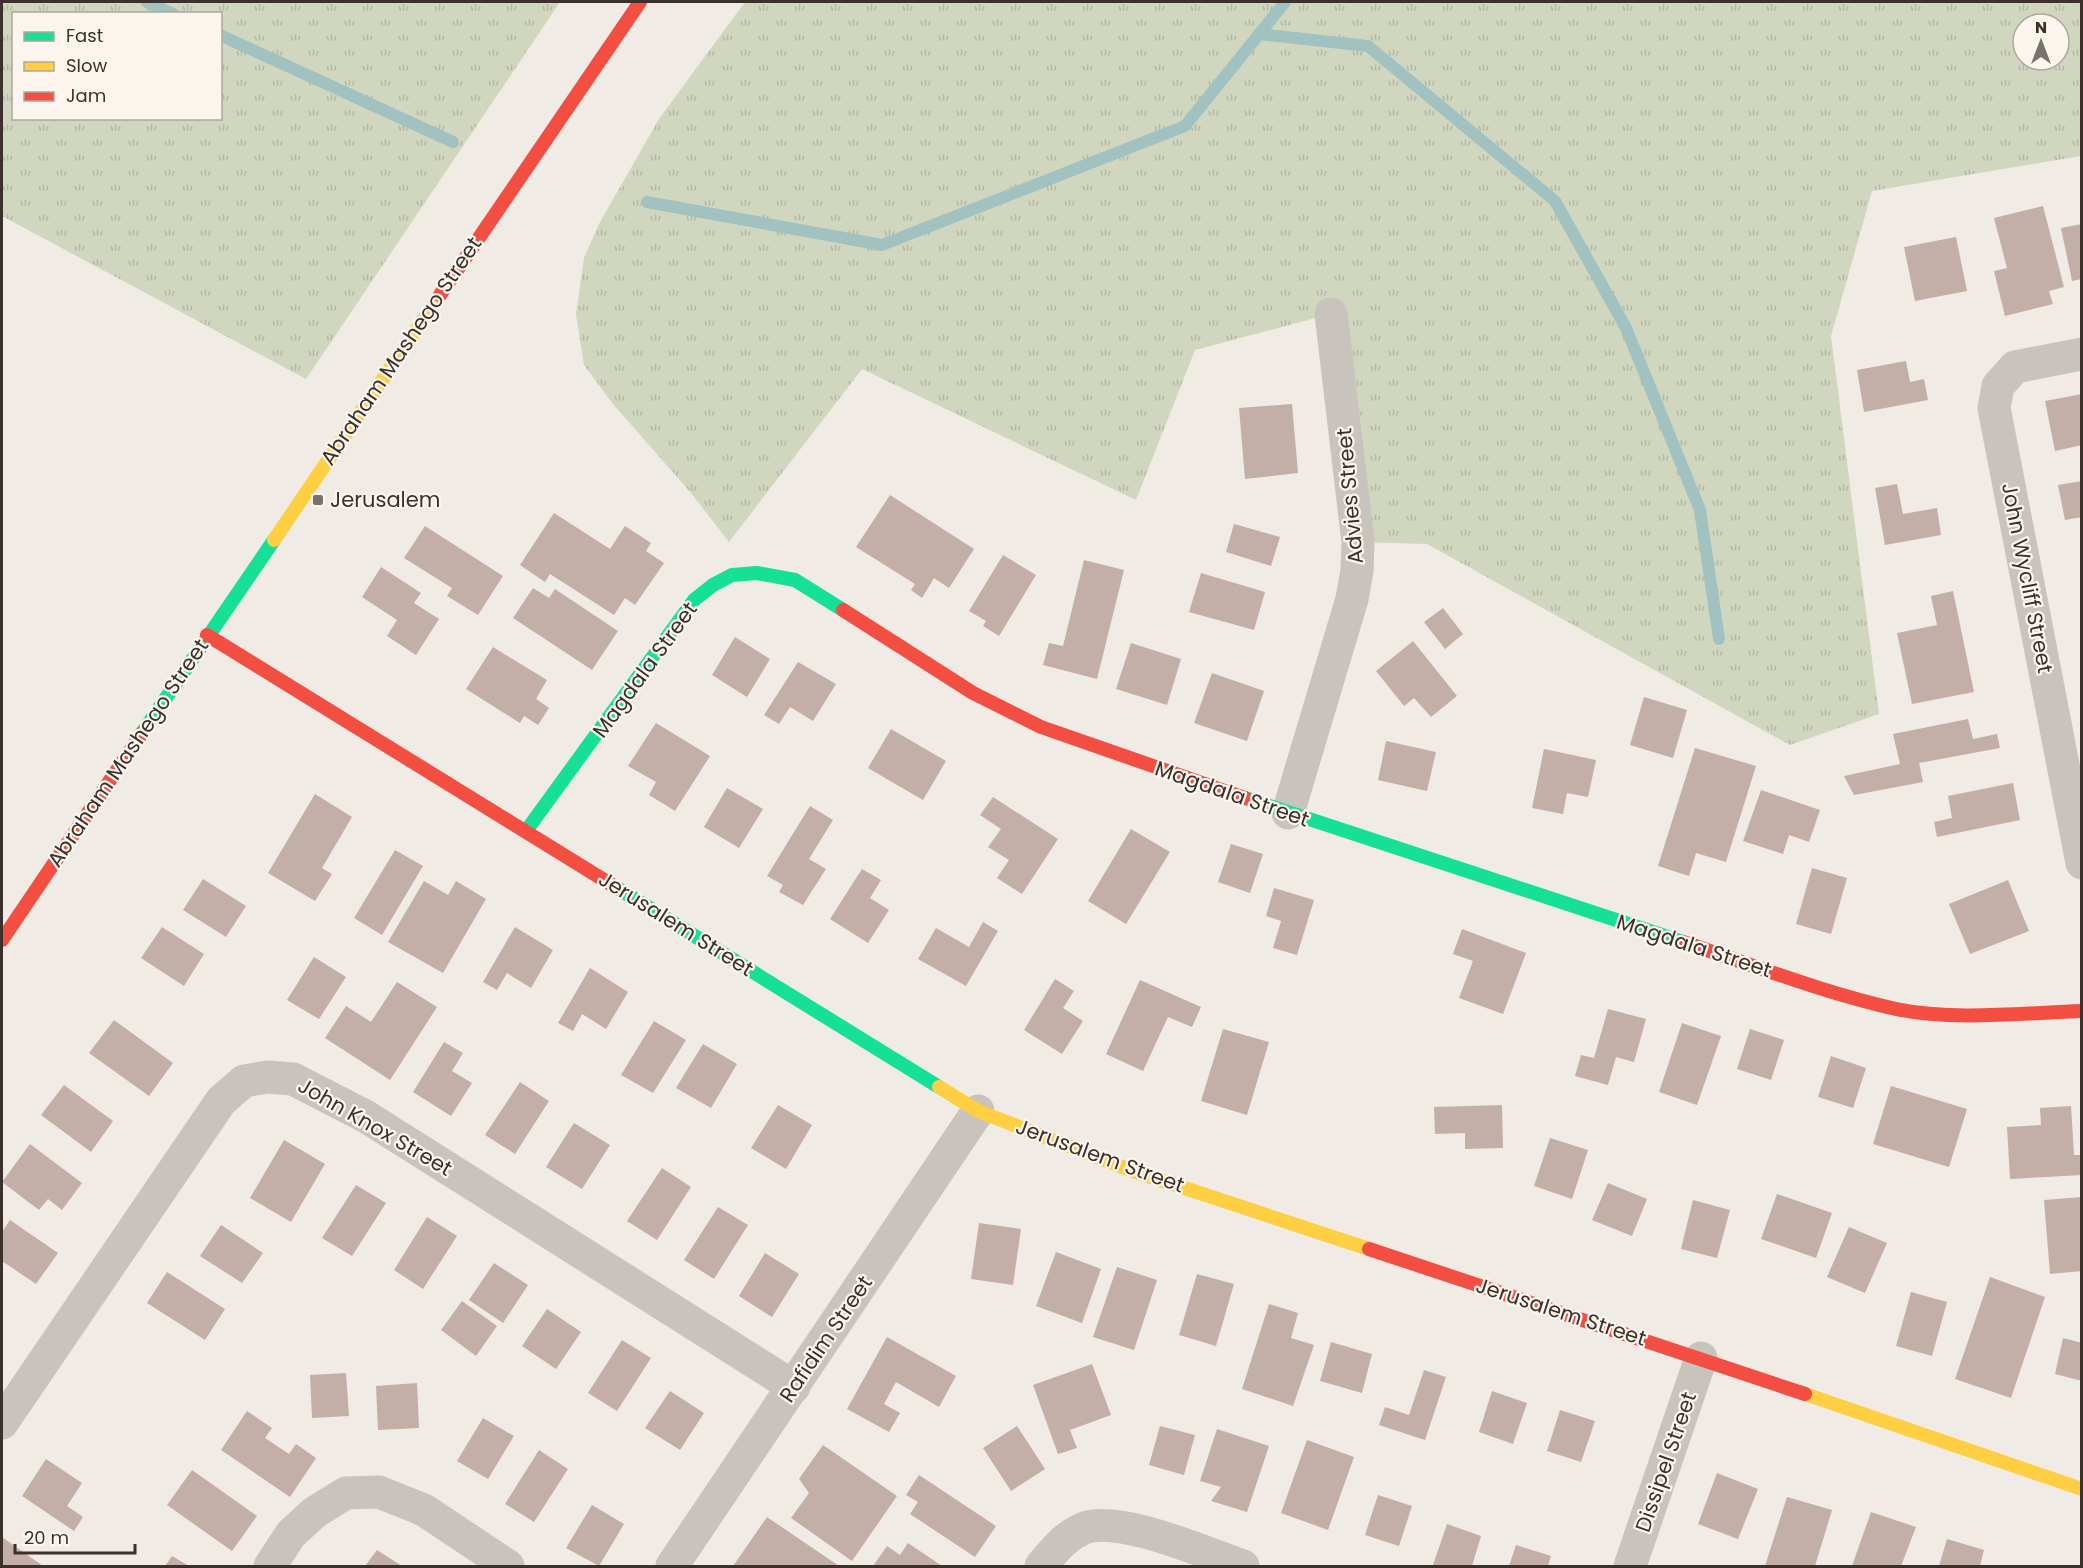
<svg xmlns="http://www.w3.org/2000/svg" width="2083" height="1568" viewBox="0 0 2083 1568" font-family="Poppins,sans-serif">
  <defs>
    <pattern id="grass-tufts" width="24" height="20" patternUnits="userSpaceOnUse" patternTransform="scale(1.5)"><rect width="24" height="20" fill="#d1d6bf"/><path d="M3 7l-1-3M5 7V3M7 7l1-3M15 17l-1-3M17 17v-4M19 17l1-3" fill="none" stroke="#b4b8a4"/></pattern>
  </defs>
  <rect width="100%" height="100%" fill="#f0ebe5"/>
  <path fill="url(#grass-tufts)" fill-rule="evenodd" d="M2,2H560L306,379L2,216ZM14,14H220V118H14Z
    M745,2H2081V156L1872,191L1831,336L1879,714L1790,745L1427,544L1358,542L1331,314L1195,350L1136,500L862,369L729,542L691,493L613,404L584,365L576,314L584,258L600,222L659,119ZM2023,24H2059V60H2023Z"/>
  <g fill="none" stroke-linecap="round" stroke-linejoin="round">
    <path stroke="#a1c2c1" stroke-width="12" d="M147,2L173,14
      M1259,34L1368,46L1555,201L1626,328L1700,510L1719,639
      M220,35L453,142
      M647,202L882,245L1185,126L1285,2"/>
  </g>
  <path fill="#c3afa7" d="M2043,206L2064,287L2049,291L2053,304L2005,316L1994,271L2007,268L1994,218Z
    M2082,224V279L2072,281L2061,228Z
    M1956,237L1967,291L1915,301L1904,247Z
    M1906,361L1910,382L1924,379L1928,400L1864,412L1857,370Z
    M2082,394V445L2055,451L2045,401Z
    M1292,404L1298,473L1245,479L1239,408Z
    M2082,481V517L2065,520L2058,485Z
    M1897,484L1903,514L1937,508L1941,535L1885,545L1875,488Z
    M890,495L974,549L949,588L934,578L922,598L911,590L915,584L856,547Z
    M554,513L610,549L625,526L651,543L646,551L664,563L635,605L625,598L614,615L550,574L545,582L520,565Z
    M1234,524L1280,537L1271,566L1226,552Z
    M425,526L503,576L478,615L447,596L452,588L404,558Z
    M1003,555L1036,575L999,636L983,626L986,621L969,611Z
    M1084,560L1124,570L1097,679L1043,665L1049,643L1063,646Z
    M381,567L421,593L414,603L439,619L416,655L387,636L397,620L362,597Z
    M1201,573L1265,592L1254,630L1189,612Z
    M533,588L549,598L555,589L618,631L592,670L513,618Z
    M1953,591L1974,692L1912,704L1897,633L1937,625L1931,596Z
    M1443,608L1463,634L1445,649L1424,622Z
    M735,637L770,659L747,697L712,675Z
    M1413,641L1457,696L1431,717L1414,698L1404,706L1376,671Z
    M1131,643L1181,659L1167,705L1116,689Z
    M493,647L547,680L536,699L549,708L538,725L524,716L520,723L466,689Z
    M798,662L836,684L813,721L790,707L779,724L764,715Z
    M1212,673L1264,691L1247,741L1194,723Z
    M1644,697L1687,710L1673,758L1630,745Z
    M1968,719L1973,739L1997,734L2000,748L1919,763L1923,782L1854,795L1844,776L1900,764L1893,734Z
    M656,723L710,756L675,811L649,795L656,782L628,766Z
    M891,729L946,761L923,800L868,768Z
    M1386,741L1436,752L1427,791L1378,780Z
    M1695,748L1756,766L1726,862L1696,853L1689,876L1658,866Z
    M1544,749L1596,760L1588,797L1567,793L1563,814L1532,808Z
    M2013,783L2020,820L1937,837L1934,822L1952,818L1948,796Z
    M727,788L763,809L739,848L704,827Z
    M1761,790L1820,810L1809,842L1789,835L1783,854L1743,841Z
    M315,794L352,817L322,868L332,874L315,901L268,873Z
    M993,797L1058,839L1022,894L997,878L1009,860L988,847L1001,829L980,815Z
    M810,806L833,820L809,859L826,869L803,905L779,892L783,885L767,876Z
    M1131,829L1170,852L1126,924L1088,901Z
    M1231,844L1263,854L1250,893L1218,882Z
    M395,850L423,866L382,935L354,918Z
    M1812,868L1847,878L1831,934L1796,924Z
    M862,869L881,880L870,898L889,910L868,943L830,919Z
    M203,879L246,906L226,937L183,910Z
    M2008,880L2029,931L1970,954L1949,904Z
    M424,881L448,895L456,881L486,899L443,973L388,942Z
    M1274,888L1314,900L1297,955L1273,948L1281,921L1266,916Z
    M983,922L998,931L966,986L918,959L936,928L969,947Z
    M162,927L204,954L184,986L141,958Z
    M515,927L553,950L531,988L507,973L497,990L483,982Z
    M1462,929L1526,953L1503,1014L1459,998L1473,961L1453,954Z
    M314,957L346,977L319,1019L287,1000Z
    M590,968L628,992L606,1029L582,1014L573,1031L558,1023Z
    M1055,979L1074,991L1063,1008L1083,1021L1062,1054L1024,1030Z
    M1140,980L1201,1007L1192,1027L1168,1017L1143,1071L1106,1054Z
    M397,982L437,1007L390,1080L325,1038L346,1006L371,1022Z
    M1608,1009L1646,1019L1634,1062L1616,1057L1608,1085L1575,1076L1581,1055L1594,1058Z
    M114,1020L173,1063L149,1096L89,1053Z
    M654,1021L686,1040L653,1093L621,1075Z
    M1682,1023L1721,1036L1697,1105L1659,1092Z
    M1223,1029L1269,1042L1247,1115L1201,1101Z
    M1750,1029L1784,1040L1771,1080L1737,1069Z
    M444,1042L463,1053L452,1071L472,1083L451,1116L413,1092Z
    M703,1044L737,1064L711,1108L676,1088Z
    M1831,1056L1866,1068L1853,1108L1818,1097Z
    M520,1082L549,1101L515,1154L485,1135Z
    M64,1085L113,1121L91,1152L41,1115Z
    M1891,1086L1967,1109L1949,1167L1873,1144Z
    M778,1105L812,1125L786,1169L751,1148Z
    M1502,1105L1503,1148L1465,1149V1133L1435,1134L1434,1107Z
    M2071,1106L2074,1155H2082V1175L2010,1179L2007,1127L2041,1125L2040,1108Z
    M574,1123L610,1145L582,1189L546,1167Z
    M1550,1138L1588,1150L1572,1199L1534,1186Z
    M284,1140L325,1164L291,1222L250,1198Z
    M30,1144L82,1183L62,1210L48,1199L39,1210L2,1182Z
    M662,1168L691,1187L657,1240L627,1221Z
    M1608,1183L1647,1199L1632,1236L1592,1220Z
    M356,1185L386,1203L352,1256L322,1238Z
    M1777,1194L1832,1213L1816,1258L1761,1239Z
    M2082,1197V1271L2050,1274L2044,1200Z
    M1693,1200L1730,1210L1717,1258L1681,1249Z
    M718,1207L748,1225L714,1279L684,1260Z
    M427,1217L457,1236L423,1289L394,1270Z
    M10,1220L58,1253L36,1284L2,1261V1232Z
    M979,1223L1021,1229L1013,1285L971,1279Z
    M221,1225L263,1253L242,1283L200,1256Z
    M1849,1227L1887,1243L1865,1293L1827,1277Z
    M1056,1252L1101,1269L1082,1323L1036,1306Z
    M765,1253L799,1274L772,1317L739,1296Z
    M494,1263L528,1285L503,1323L469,1300Z
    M1117,1267L1157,1280L1134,1350L1093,1337Z
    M167,1272L225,1309L205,1340L147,1303Z
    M1197,1274L1234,1284L1216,1346L1179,1335Z
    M1990,1277L2045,1297L2011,1398L1955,1379Z
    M1911,1292L1947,1302L1932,1356L1896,1346Z
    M462,1301L497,1326L476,1356L441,1330Z
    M1269,1304L1298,1313L1291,1338L1314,1345L1293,1406L1242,1389Z
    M547,1309L581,1332L556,1369L522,1346Z
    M887,1337L956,1376L939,1407L896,1382L884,1404L900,1413L889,1432L847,1409Z
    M2063,1338L2082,1343V1381L2055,1374Z
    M622,1340L651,1358L617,1411L588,1393Z
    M1331,1342L1372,1354L1362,1393L1320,1381Z
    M1092,1364L1111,1415L1070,1430L1077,1448L1058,1454L1033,1385Z
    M1424,1370L1446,1377L1425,1440L1379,1425L1385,1407L1409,1415Z
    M346,1373L349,1416L312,1418L310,1375Z
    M417,1383L419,1428L378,1430L376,1386Z
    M670,1391L704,1413L680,1450L645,1428Z
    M1492,1391L1527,1403L1513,1444L1479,1432Z
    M1560,1410L1595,1421L1581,1462L1547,1451Z
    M247,1411L272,1428L265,1438L289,1454L296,1444L316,1458L290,1497L221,1450Z
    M483,1418L514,1436L488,1479L457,1461Z
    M1017,1426L1045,1469L1011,1491L983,1448Z
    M1160,1426L1195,1435L1184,1475L1149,1465Z
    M1217,1429L1269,1446L1247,1512L1211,1501L1221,1487L1200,1481Z
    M1307,1440L1354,1457L1328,1530L1281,1513Z
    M823,1445L897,1496L852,1561L791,1518L809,1493L799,1479Z
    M539,1450L568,1469L534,1522L505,1504Z
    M46,1459L82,1483L67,1506L83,1517L74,1531L22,1496Z
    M192,1470L257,1516L232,1551L167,1505Z
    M1717,1473L1758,1489L1738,1539L1698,1524Z
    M919,1475L996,1526L975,1557L910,1514L918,1502L906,1495Z
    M1378,1495L1412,1506L1399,1546L1365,1535Z
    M1787,1497L1832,1510L1815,1566H1765Z
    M592,1505L624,1524L599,1566L566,1548Z
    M1871,1512L1916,1527L1901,1566H1852Z
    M767,1517L839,1566H733Z
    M1447,1524L1481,1536L1472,1566L1433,1565Z
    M2,1537L43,1566H2Z
    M1947,1539L1984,1550L1980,1566H1939Z
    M908,1543L942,1566H873L887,1546L900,1555Z
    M1516,1545L1551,1556L1548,1566H1509Z
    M377,1550L402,1566H365Z
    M172,1556L189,1566H165Z"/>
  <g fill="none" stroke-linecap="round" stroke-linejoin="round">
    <path stroke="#c9c3be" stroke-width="33" d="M2082,354L2015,367L1998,386L1994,408L2082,863
      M1288,813L1352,599L1357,571L1358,542L1331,314
      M2,1423L221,1101L244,1081L268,1077L293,1079L365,1116L794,1387
      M270,1566L291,1534L315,1512L346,1493L379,1492L424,1510L508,1566
      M672,1566L978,1111
      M1041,1566C1054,1551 1064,1537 1082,1529C1117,1513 1207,1554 1243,1566
      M1630,1566L1701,1358"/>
    <path stroke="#16e098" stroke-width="14" d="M142,733L274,540
      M1245,798L1683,942
      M526,831L694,600L713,585L732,575L757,573L795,580L843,610
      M617,888L939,1087"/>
    <path stroke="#ffcf43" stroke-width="14" d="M274,540L440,295
      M939,1087L978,1111L1133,1171L1369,1249
      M1805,1394L2082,1489"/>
    <path stroke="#f24e42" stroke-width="14" d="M440,295L640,2
      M843,610L973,693L1041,727L1245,798
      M207,635L617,888
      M2,940L142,733
      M1683,942C1753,965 1824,993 1896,1009C1955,1021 2022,1013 2082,1011
      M1369,1249L1805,1394"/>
  </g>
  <rect fill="#7a716c" stroke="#fbf5ee" stroke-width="2" x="312" y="494" width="12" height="12" rx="3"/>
  <g text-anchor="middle" stroke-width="4.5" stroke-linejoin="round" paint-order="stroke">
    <g font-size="21" fill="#3b302b" stroke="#fbf5ee">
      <text transform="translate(401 351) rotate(-56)" y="7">Abraham Mashego Street</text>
      <text transform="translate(1350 496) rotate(-95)" y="7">Advies Street</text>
      <text transform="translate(2027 578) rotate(79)" y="7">John Wycliff Street</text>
      <text transform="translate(645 670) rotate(-54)" y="7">Magdala Street</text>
      <text transform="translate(128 753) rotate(-56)" y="7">Abraham Mashego Street</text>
      <text transform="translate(1232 794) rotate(19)" y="7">Magdala Street</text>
      <text transform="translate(676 924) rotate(32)" y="7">Jerusalem Street</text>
      <text transform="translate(1694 946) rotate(18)" y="7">Magdala Street</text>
      <text transform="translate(375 1127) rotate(30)" y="7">John Knox Street</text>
      <text transform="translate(1100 1156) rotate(20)" y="7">Jerusalem Street</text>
      <text transform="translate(1561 1312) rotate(18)" y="7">Jerusalem Street</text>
      <text transform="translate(826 1339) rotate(-56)" y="7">Rafidim Street</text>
      <text transform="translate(1666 1462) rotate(-71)" y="7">Dissipel Street</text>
    </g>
    <g font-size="21" fill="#3b302b" stroke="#fbf5ee" text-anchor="start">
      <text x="330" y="507">Jerusalem</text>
    </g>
  </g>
  <rect width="2083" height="1568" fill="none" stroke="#3b302b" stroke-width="6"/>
  <rect x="12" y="12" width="210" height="108" fill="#fbf5ee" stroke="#aea6a0" stroke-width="1.5"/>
  <rect x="24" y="32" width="30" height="9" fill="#16e098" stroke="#aea6a0" stroke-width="1.5"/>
  <text x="66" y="42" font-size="18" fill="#3b302b">Fast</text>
  <rect x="24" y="62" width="30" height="9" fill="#ffcf43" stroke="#aea6a0" stroke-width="1.5"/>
  <text x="66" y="72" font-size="18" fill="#3b302b">Slow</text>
  <rect x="24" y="92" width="30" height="9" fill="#f24e42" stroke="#aea6a0" stroke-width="1.5"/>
  <text x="66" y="102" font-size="18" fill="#3b302b">Jam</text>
  <g transform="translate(2041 42)"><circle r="28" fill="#fbf5ee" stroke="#aea6a0" stroke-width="1.5"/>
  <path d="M0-4.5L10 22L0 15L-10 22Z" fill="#7a716c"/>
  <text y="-9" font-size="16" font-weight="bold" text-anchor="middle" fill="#3b302b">N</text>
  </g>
  <path d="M15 1544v9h120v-9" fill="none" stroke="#3b302b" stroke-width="3"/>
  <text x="24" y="1544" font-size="18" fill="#3b302b" stroke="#fbf5ee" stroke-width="4.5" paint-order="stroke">20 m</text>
</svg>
